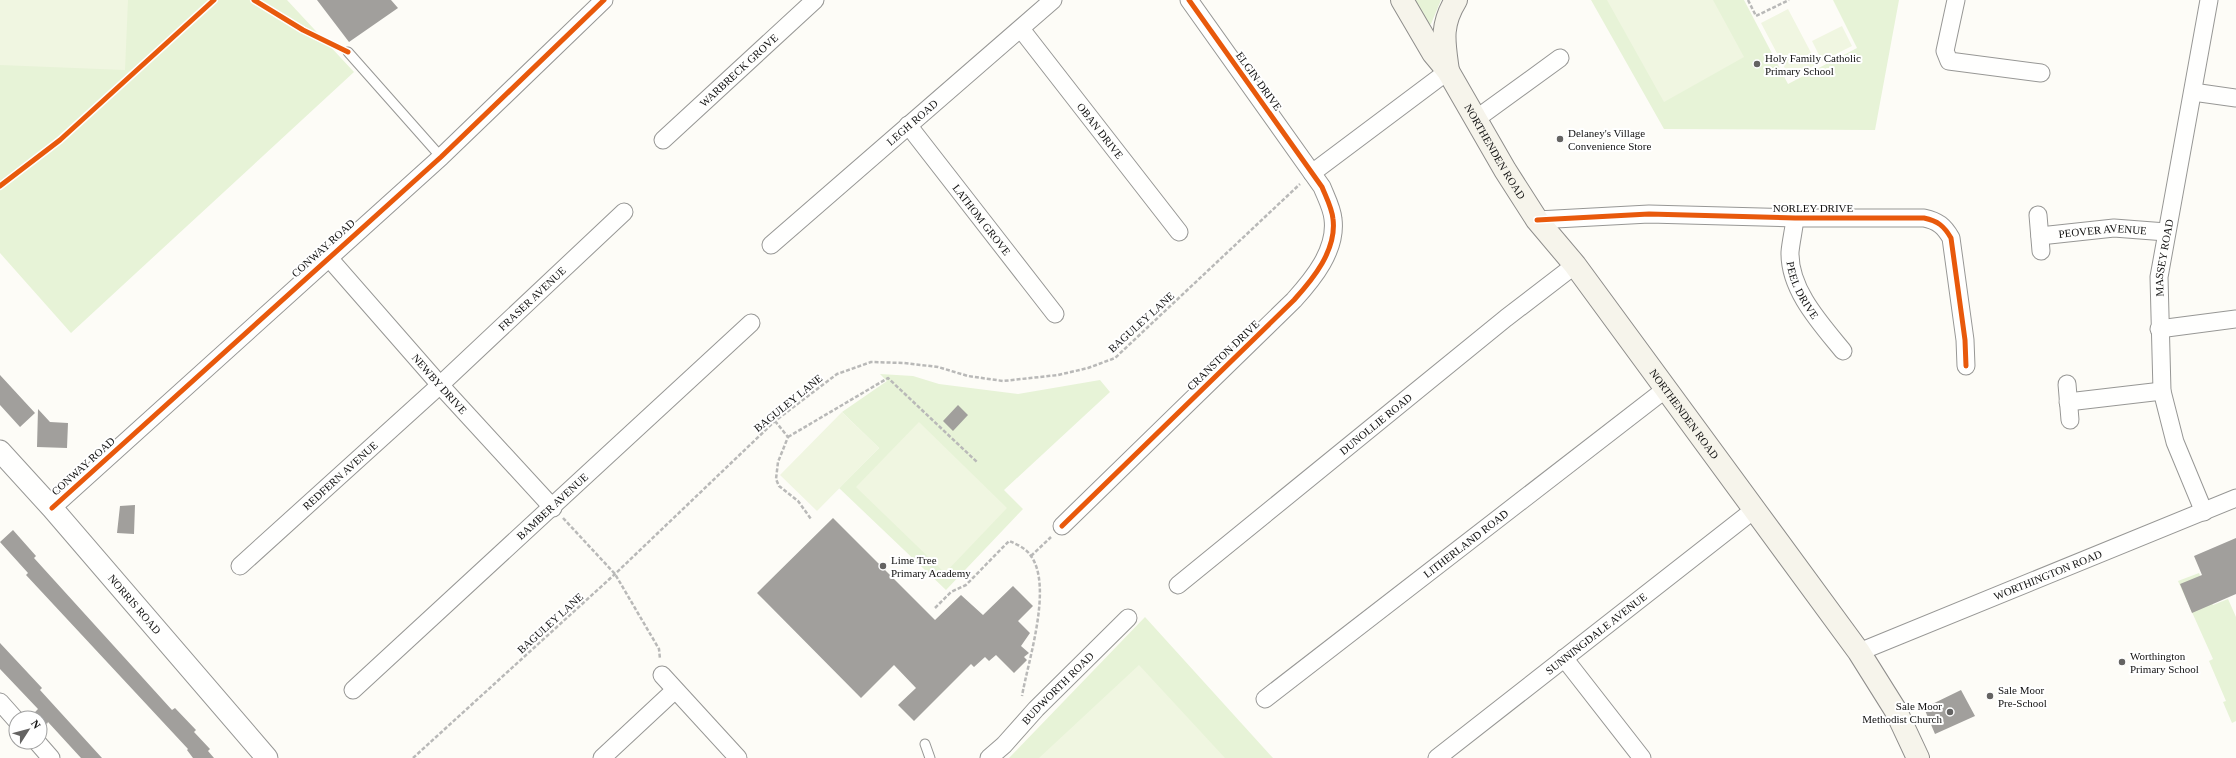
<svg xmlns="http://www.w3.org/2000/svg" width="2236" height="758" viewBox="0 0 2236 758" font-family="'Times New Roman',serif">
  <rect width="100%" height="100%" fill="#fdfcf7"/>
  <path fill="#e7f3d7" d="M0,0H287L354,72L71,333L0,253Z
    M1412,0H1441L1431,24H1425Z
    M1591,0H1744L1788,84L1857,48L1833,0H1899L1875,130L1664,129Z
    M880,374L913,376L939,384L1018,394L1100,380L1110,392L1004,490L1023,509L946,590L839,488L879,448L842,412L887,381Z
    M2199,573L2213,605L2228,599L2236,617V721L2232,723L2223,702L2226,701L2209,661L2213,659L2178,581Z
    M1145,617L1273,758H1009Z"/>
  <path fill="#f0f6e1" d="M0,0H128L125,70L0,65Z
    M1607,0H1713L1744,57L1664,102Z
    M1788,9L1817,64L1790,78L1761,23Z
    M1842,26L1852,46L1822,61L1812,41Z
    M842,412L879,448L817,511L780,475Z
    M919,422L1007,508L945,573L856,487Z
    M1139,665L1225,758H1039Z"/>
  <path fill="#a19f9c" d="M317,0H391L398,8L349,42Z
    M0,375L35,413L20,427L0,405Z
    M958,405L968,415L953,431L943,421Z
    M38,409L50,422L68,423L67,448L37,447Z
    M135,505L134,534L117,533L120,506Z
    M833,518L935,620L961,595L983,615L1013,586L1033,606L1018,621L1030,633L1021,646L1029,653L1024,657L1027,660L1014,673L996,655L989,661L985,657L974,667L971,664L914,721L898,705L916,688L894,665L861,698L757,593Z
    M13,530L36,556L34,558L172,710L175,708L196,730L194,732L210,749L208,751L214,758H193L187,750L188,749L26,575L28,573L0,542Z
    M2236,538V594L2192,613L2180,584L2202,575L2194,556Z
    M0,643L42,688L40,690L102,758H81L48,722L47,724L35,712L38,709L0,669Z
    M1961,690L1975,716L1935,734L1924,708Z"/>
  <g fill="none" stroke-linecap="round" stroke-linejoin="round">
    <g stroke="#979795" stroke-width="11">
      <path id="service" d="M348,52L441,157
        M925,744L930,758"/>
    </g>
    <g stroke="#979795" stroke-width="19">
      <g id="minor">
        <path d="M1956,0L1945,51L1949,61L2041,73"/>
        <path id="s1" d="M1021,29L1179,232"/>
        <path d="M2193,92L2236,98"/>
        <path d="M1476,119L1560,58"/>
        <path id="s2" d="M908,125L1055,314"/>
        <path id="s3" d="M663,140L815,0"/>
        <path d="M1312,173L1448,71"/>
        <path d="M2038,215L2041,251"/>
        <path id="s4" d="M1795,218C1794,229 1791,241 1790,252C1789,290 1821,324 1843,351"/>
        <path d="M1537,220L1649,214L1795,218H1924C1938,221 1944,226 1951,238L1965,340L1966,366"/>
        <path id="s5" d="M2040,236L2114,228L2166,232"/>
        <path id="s6" d="M771,245L1053,0"/>
        <path id="s7" d="M328,257L440,385L553,508"/>
        <path d="M2159,329L2236,319"/>
        <path d="M2067,384L2070,420"/>
        <path d="M2068,402L2162,391"/>
        <path d="M52,508L441,157L604,0"/>
        <path id="s8" d="M2204,512L2175,442L2162,391L2159,277L2209,0"/>
        <path d="M1062,526L1294,300C1313,279 1337,250 1333,219C1332,208 1326,197 1322,187L1189,0"/>
        <path id="s9" d="M240,566L440,385L624,212"/>
        <path id="s10" d="M1178,585L1506,318L1575,265"/>
        <path id="s11" d="M1859,652L2236,498"/>
        <path d="M1564,658L1642,758"/>
        <path d="M662,675L738,758"/>
        <path id="s12" d="M353,690L751,323"/>
        <path id="s13" d="M1265,699L1667,388"/>
        <path d="M0,702L16,720"/>
        <path d="M37,742L51,758"/>
        <path d="M602,758L675,690"/>
        <path id="s14" d="M989,758L1004,745L1036,709L1128,618"/>
        <path id="s15" d="M1437,758L1755,509"/>
      </g>
    </g>
    <g stroke="#979795" stroke-width="23">
      <g id="tertiary">
        <path id="s16" d="M0,451L52,508L267,758"/>
      </g>
    </g>
    <g stroke="#8e8d8b" stroke-width="24">
      <g id="secondary">
        <path id="s17" d="M1402,0L1433,53L1448,71L1505,170L1537,220L1575,265L1859,652L1896,711L1918,758"/>
        <path d="M1448,71C1444,42 1440,26 1456,0"/>
      </g>
    </g>
    <path stroke="#b9b9b8" stroke-width="2.5" stroke-dasharray="4 2" stroke-linecap="butt" d="M1748,0L1756,16L1789,0
      M775,421L788,437L778,462L776,479L779,486L798,501L811,519
      M788,437L888,378L978,463
      M563,518L615,574L659,649L660,659
      M1031,556L1051,537
      M935,608L951,592L966,585L1009,541C1016,544 1026,548 1031,556C1053,587 1028,661 1022,696
      M413,758L615,574L775,421L837,374L871,362L904,363L938,367L968,376L1003,381L1058,375L1088,368L1115,358L1300,184"/>
    <use href="#service" stroke="#fffffe" stroke-width="9"/>
    <use href="#minor" stroke="#fffffe" stroke-width="17"/>
    <use href="#tertiary" stroke="#fffffe" stroke-width="21"/>
    <use href="#secondary" stroke="#f6f4eb" stroke-width="22"/>
    <g stroke="#fff" stroke-width="8">
      <path id="cycleway" d="M254,0L303,30L348,52
        M0,186L60,140L214,0
        M1537,220L1649,214L1795,218H1924C1938,221 1944,226 1951,238L1965,340L1966,366
        M52,508L441,157L604,0
        M1062,526L1294,300C1313,279 1337,250 1333,219C1332,208 1326,197 1322,187L1189,0"/>
    </g>
    <use href="#cycleway" stroke="#e8590c" stroke-width="5"/>
  </g>
  <g fill="#646362" stroke="#fff" stroke-width="1.5">
    <circle cx="1757" cy="64" r="4"/>
    <circle cx="1560" cy="139" r="4"/>
    <circle cx="883" cy="566" r="4"/>
    <circle cx="2122" cy="662" r="4"/>
    <circle cx="1990" cy="696" r="4"/>
    <circle cx="1950" cy="712" r="4"/>
  </g>
  <g text-anchor="middle" stroke-width="4" stroke-linejoin="round" paint-order="stroke">
    <g font-size="11" fill="#111" stroke="#fff" text-anchor="start">
      <text x="1765" y="62">Holy Family Catholic<tspan x="1765" dy="13">Primary School</tspan></text>
      <text x="1568" y="137">Delaney's Village<tspan x="1568" dy="13">Convenience Store</tspan></text>
      <text x="891" y="564">Lime Tree<tspan x="891" dy="13">Primary Academy</tspan></text>
      <text x="2130" y="660">Worthington<tspan x="2130" dy="13">Primary School</tspan></text>
      <text x="1998" y="694">Sale Moor<tspan x="1998" dy="13">Pre-School</tspan></text>
      <text x="1942" y="710" text-anchor="end">Sale Moor<tspan x="1942" dy="13">Methodist Church</tspan></text>
    </g>
    <g font-size="11" fill="#111" stroke="#fff">
      <text dy="4" stroke="none"><textPath href="#s3" startOffset="103">WARBRECK GROVE</textPath></text>
      <text transform="translate(1259 81) rotate(54)" y="4">ELGIN DRIVE</text>
      <text dy="4" stroke="none"><textPath href="#s6" startOffset="187">LEGH ROAD</textPath></text>
      <text dy="4" stroke="none"><textPath href="#s1" startOffset="129">OBAN DRIVE</textPath></text>
      <text dy="4" stroke="none"><textPath href="#s17" startOffset="178">NORTHENDEN ROAD</textPath></text>
      <text x="1813" y="212">NORLEY DRIVE</text>
      <text dy="4" stroke="none"><textPath href="#s2" startOffset="120">LATHOM GROVE</textPath></text>
      <text dy="4" stroke="none"><textPath href="#s5" startOffset="63">PEOVER AVENUE</textPath></text>
      <text transform="translate(323 248) rotate(-42)" y="4">CONWAY ROAD</text>
      <text dy="4" stroke="none"><textPath href="#s8" startOffset="262">MASSEY ROAD</textPath></text>
      <text dy="4" stroke="none"><textPath href="#s4" startOffset="75">PEEL DRIVE</textPath></text>
      <text dy="4" stroke="none"><textPath href="#s9" startOffset="396">FRASER AVENUE</textPath></text>
      <text transform="translate(1141 322) rotate(-42)" y="4">BAGULEY LANE</text>
      <text transform="translate(1223 355) rotate(-44)" y="4">CRANSTON DRIVE</text>
      <text dy="4" stroke="none"><textPath href="#s7" startOffset="169">NEWBY DRIVE</textPath></text>
      <text transform="translate(788 403) rotate(-39)" y="4">BAGULEY LANE</text>
      <text dy="4" stroke="none"><textPath href="#s17" startOffset="502">NORTHENDEN ROAD</textPath></text>
      <text dy="4" stroke="none"><textPath href="#s10" startOffset="255">DUNOLLIE ROAD</textPath></text>
      <text transform="translate(83 466) rotate(-42)" y="4">CONWAY ROAD</text>
      <text dy="4" stroke="none"><textPath href="#s9" startOffset="135">REDFERN AVENUE</textPath></text>
      <text dy="4" stroke="none"><textPath href="#s12" startOffset="271">BAMBER AVENUE</textPath></text>
      <text dy="4" stroke="none"><textPath href="#s13" startOffset="254">LITHERLAND ROAD</textPath></text>
      <text dy="4" stroke="none"><textPath href="#s11" startOffset="204">WORTHINGTON ROAD</textPath></text>
      <text dy="4" stroke="none"><textPath href="#s16" startOffset="204">NORRIS ROAD</textPath></text>
      <text transform="translate(550 623) rotate(-42)" y="4">BAGULEY LANE</text>
      <text dy="4" stroke="none"><textPath href="#s15" startOffset="202">SUNNINGDALE AVENUE</textPath></text>
      <text dy="4" stroke="none"><textPath href="#s14" startOffset="98">BUDWORTH ROAD</textPath></text>
    </g>
  </g>
  <g transform="translate(28 730) rotate(54)"><circle r="19" fill="#ffffff" stroke="#a0a0a0"/>
  <path d="M0-3L7 15L0 10L-7 15Z" fill="#646362"/>
  <text y="-6" font-size="11" font-weight="bold" text-anchor="middle" fill="#111111">N</text>
  </g>
</svg>
